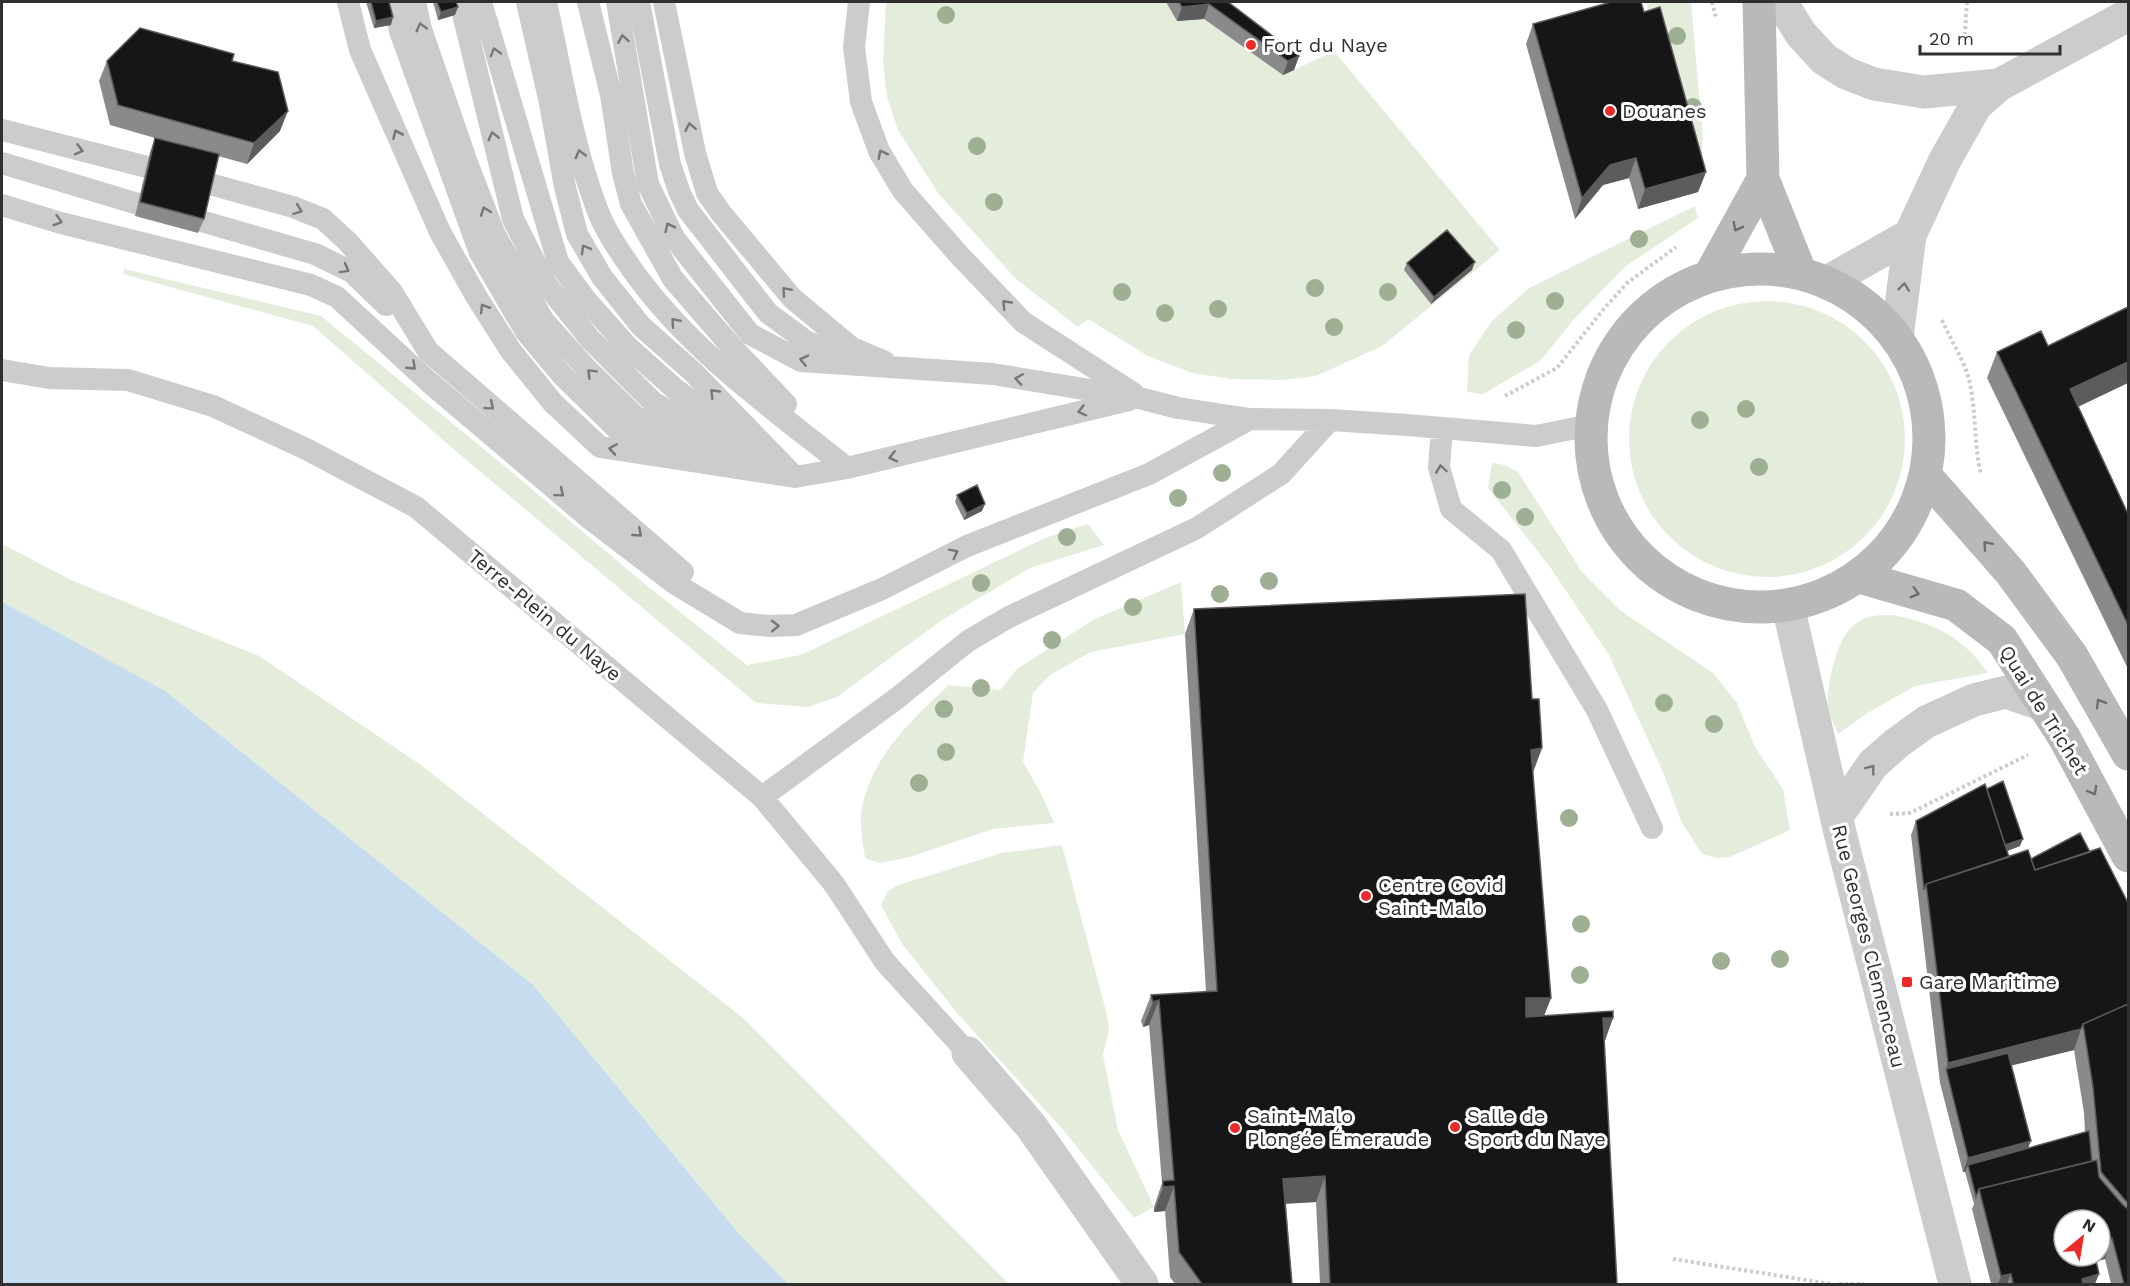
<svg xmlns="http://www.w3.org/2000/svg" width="2130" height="1286" viewBox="0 0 2130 1286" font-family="'Work Sans',sans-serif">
  <rect width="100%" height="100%" fill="#fff"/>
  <path fill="#e4eddc" d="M886,2H1166L1177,21L1204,19L1294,70L1334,51L1500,250L1382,346L1316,376L1282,380L1232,379L1192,373L1148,356L1088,319L1078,327L1016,279L938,193L898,130L887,97L883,61Z
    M1646,2H1691L1703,138L1698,192Z
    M1695,206L1698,218L1626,266L1575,318L1540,361L1483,394L1467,392L1469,355L1492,321L1529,288Z
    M124,269L321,316L496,459L646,585L747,665L801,655L1045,538L1088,524L1104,545L1030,568L942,620L837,697L808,707L756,703L451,447L313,326L123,274Z
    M1629 439a138 138 0 1 1 276 0a138 138 0 1 1-276 0Z
    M1492,463L1505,465L1518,472L1582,572L1621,611L1713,673L1737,703L1755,747L1783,789L1790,830L1730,857L1717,858L1702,854L1681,821L1663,772L1609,655L1550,567L1488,488Z
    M2,544L73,581L259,656L421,765L743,1018L1009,1284H2Z
    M1181,582L1185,634L1091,652L1050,675L1033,693L1023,762L1041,793L1054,823L993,829L910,857L880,863L865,858C863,842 859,824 862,808C872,756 912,719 949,685L1000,690L1017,669L1093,620Z
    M1893,615C1936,624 1963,637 1988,673L1915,686L1866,714L1838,734C1835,726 1829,716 1828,708C1826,686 1836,639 1854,625C1865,615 1879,615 1893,615Z
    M1062,845L1107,1015L1109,1030L1103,1055L1118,1130L1154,1207L1134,1218L1064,1131L957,1013L903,945L881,905L888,891L898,885L1002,853Z"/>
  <path fill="#c7dcee" d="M2,602L165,691L533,985L739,1234L788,1284H2Z"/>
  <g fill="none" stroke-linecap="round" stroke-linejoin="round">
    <path stroke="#ccc" stroke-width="4" stroke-dasharray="3 3" stroke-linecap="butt" d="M1712,2L1716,18
      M1964,47L1967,2
      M1942,320C1950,339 1962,357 1968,376C1977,408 1973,442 1981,474
      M1505,396L1557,368L1602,311L1627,283L1676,247
      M1890,814L1910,813L2028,755
      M1673,1259L1831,1284
      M1839,1284H1864"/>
    <path stroke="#ccc" stroke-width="22" d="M348,2L360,50L440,232L476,296L511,351L553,403L600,447L795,477
      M393,2L401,34L480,253L526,332L562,375L618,430L669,446
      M415,2L421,29L467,163L495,235L543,320L586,368L636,417L722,459
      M460,2L513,219L546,284L590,339L654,403L776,467
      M481,2L558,262L586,300L628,347L674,388L734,432
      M527,2L550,103L565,187L577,234L602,277L641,326L693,372L795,477L847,468L1129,400
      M546,2C561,70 572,143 597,209C606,233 622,255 636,275C694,354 772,408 847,468
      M588,2L611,95L623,173L631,204L673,279L731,346L786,404
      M617,2L648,184L674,238L750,334L801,361L993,374L1139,398L1178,408L1250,419L1330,420L1407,425L1536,436L1591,425
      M639,2L670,164L679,191L688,210L768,313L806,341L847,359
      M664,2L695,153L707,193L721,213L792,298L852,348L885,362
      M859,2L854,47L861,102L879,151L903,191L960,256L1023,322L1133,393
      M2,130L147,167
      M2,163L138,204
      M210,184L293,207L323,219L348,242L392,292L428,351L683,572
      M2,205L61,223L311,285L337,297L429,382L589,518L674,583L740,623L769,626L796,625L882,589L967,546L1149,474L1250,419
      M201,221L315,254L352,272L386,305
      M2,370L49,378L128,380L213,406L306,449L416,507L762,797L834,884L885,962L968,1053
      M1442,428L1439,467L1451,509L1501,550L1597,710L1652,828
      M762,797L896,699L968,641L1009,617L1197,528L1281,474L1330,420"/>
    <path stroke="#ccc" stroke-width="33" d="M968,1053L1031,1126L1142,1284"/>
    <path stroke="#ccc" stroke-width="33" d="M1781,2L1801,34L1824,59L1846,73L1874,84L1924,92L1999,85
      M1827,282L1910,235
      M1897,338L1910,235L1945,160L1976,105L1999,85L2128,15
      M1788,606L1842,841L1955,1284
      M1837,816L1873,764L1897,743L1926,722L1974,700L2006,692L2043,705"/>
    <path stroke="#b9b9b9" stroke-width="33" d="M1759,2L1763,179L1801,274
      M1591 438a169 169 0 1 1 338 0a169 169 0 1 1-338 0Z
      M1710,275L1763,179
      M1926,476L2011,573L2072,656L2128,754
      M1859,577L1956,605L2002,640L2064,737L2128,856"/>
  </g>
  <g fill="#9eaf93">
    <circle cx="946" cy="15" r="9"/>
    <circle cx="1677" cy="36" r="9"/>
    <circle cx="1693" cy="107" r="9"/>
    <circle cx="977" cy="146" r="9"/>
    <circle cx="994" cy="202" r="9"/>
    <circle cx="1639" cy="239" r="9"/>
    <circle cx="1315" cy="288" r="9"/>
    <circle cx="1122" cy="292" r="9"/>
    <circle cx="1388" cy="292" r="9"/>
    <circle cx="1555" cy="301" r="9"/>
    <circle cx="1218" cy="309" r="9"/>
    <circle cx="1165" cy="313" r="9"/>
    <circle cx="1334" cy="327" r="9"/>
    <circle cx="1516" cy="330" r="9"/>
    <circle cx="1746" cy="409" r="9"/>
    <circle cx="1700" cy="420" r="9"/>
    <circle cx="1759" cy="467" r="9"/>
    <circle cx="1222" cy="473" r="9"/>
    <circle cx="1502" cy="490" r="9"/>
    <circle cx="1178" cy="498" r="9"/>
    <circle cx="1525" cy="517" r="9"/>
    <circle cx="1067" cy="537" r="9"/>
    <circle cx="1269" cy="581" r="9"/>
    <circle cx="981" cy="583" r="9"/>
    <circle cx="1220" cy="594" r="9"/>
    <circle cx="1133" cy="607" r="9"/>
    <circle cx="1052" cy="640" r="9"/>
    <circle cx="981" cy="688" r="9"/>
    <circle cx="1664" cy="703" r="9"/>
    <circle cx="944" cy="709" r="9"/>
    <circle cx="1714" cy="724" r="9"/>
    <circle cx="946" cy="752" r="9"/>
    <circle cx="919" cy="783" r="9"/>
    <circle cx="1569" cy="818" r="9"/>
    <circle cx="1581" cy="924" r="9"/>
    <circle cx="1780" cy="959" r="9"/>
    <circle cx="1721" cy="961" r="9"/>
    <circle cx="1580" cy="975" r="9"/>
  </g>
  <path fill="#8a8a8a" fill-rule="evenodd" d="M366,2H389L391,25L374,28Z
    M433,2H456L455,15L438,20Z
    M1166,2H1228L1299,56L1294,70L1283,75L1204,19L1177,21Z
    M1644,12L1706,172L1698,192L1638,209L1629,178L1603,185L1575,219L1526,44L1533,24Z
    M107,61H232L280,131L247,164L218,156L204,219L198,233L135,216L150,152L155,138L110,125L99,81Z
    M1407,263L1472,270L1431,304L1404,270Z
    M2048,346L2078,407L2128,514V669L1987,378L1997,352Z
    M957,495L982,511L964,520L955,502Z
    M1194,609L1532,699L1542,748L1533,773L1551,998L1544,1016L1613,1018L1604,1043L1617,1284H1320L1316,1202L1286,1204L1292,1284H1175L1170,1277L1165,1211L1154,1212V1207L1162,1183L1149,1025L1143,1027L1141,1021L1151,995L1206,992L1185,634Z
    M1987,789L2020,846L2007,851L2009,857L2031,859L2090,852L2128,903V1284H2111L2105,1259L2096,1261L2095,1284H1991L1972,1209L1974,1204L1965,1172H1963L1940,1083L1911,835L1916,821ZM2074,1050L2084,1113L2085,1132L2028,1148L2011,1065Z"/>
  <path fill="#5c5c5c" d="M1209,4L1204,19L1177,21L1182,7Z
    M458,7L455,15L438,20L441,12Z
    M393,17L391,25L374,28L376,21Z
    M1299,56L1294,70L1283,75L1288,61Z
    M288,111L280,131L247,164L254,143Z
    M1636,158L1629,178L1603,185L1575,219L1582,198L1610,165Z
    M1706,172L1698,192L1638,209L1645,189Z
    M1475,262L1472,270L1431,304L1434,297Z
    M2128,362V383L2061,415L2070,389Z
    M985,504L982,511L964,520L967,513Z
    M1542,748L1532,774L1531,750Z
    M2023,839L2020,846L1999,854L2001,847Z
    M1526,998H1551L1541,1023H1516Z
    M1159,1000L1149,1025L1143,1027L1153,1002Z
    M1603,1018H1613L1604,1043Z
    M2081,1029L2074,1050L1949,1081L1946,1069L1948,1063Z
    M2031,1141L2025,1156L1968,1165L1965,1172H1963L1968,1158Z
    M1325,1176L1316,1202L1274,1204L1283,1179Z
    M1174,1186L1165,1211L1154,1212L1163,1187Z
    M2112,1238L2105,1259L2085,1264L2088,1256H2100V1242Z
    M2011,1274L2007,1284H1998L2001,1276Z
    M2099,1274L2095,1284H2080L2082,1279Z"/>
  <path fill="#161616" stroke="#5c5c5c" stroke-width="1.5" d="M371,2H389L393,17L376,21Z
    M437,2H456L458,7L441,12Z
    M1179,2H1228L1299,56L1288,61L1209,4L1182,7Z
    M1611,2H1641L1644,12L1660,7L1706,172L1645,189L1636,158L1610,165L1582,198L1533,24Z
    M140,28L234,54L232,61L278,72L288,111L254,143L118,105L107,61Z
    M155,138L219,154L204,219L140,202Z
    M1447,230L1475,262L1434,297L1407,263Z
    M2128,307V362L2070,389L2128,514V625L1997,352L2041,331L2048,346Z
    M977,485L985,504L967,513L957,495Z
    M1525,594L1532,699H1539L1542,748L1531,750L1551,998H1526V1017L1613,1011V1018H1603L1617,1284H1330L1325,1176L1283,1179L1292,1284H1202L1179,1252L1174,1186L1163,1187V1181L1174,1180L1159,1000L1153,1002L1151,995L1217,991L1194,609Z
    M2003,781L2023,839L2005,845L1987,789Z
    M1985,784L2009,857L1926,884L1924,890L1916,821Z
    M2080,833L2090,852L2035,870L2031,859Z
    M2100,848L2128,903V1004L2083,1024L2081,1029L1948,1063L1926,884L2028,850L2035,870Z
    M2128,1004V1203L2125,1200L2101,1172L2093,1087L2083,1024Z
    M2008,1053L2031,1141L1968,1158L1946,1069Z
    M2089,1131L2092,1161L1979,1189L1976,1197L1968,1165Z
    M2097,1160L2099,1177L2123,1205L2128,1209V1284H2124L2112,1238L2100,1242V1220H2064V1256H2095L2099,1274L2082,1279L2083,1284H2013L2011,1274L2001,1276L1979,1189Z"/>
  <defs><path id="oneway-chevron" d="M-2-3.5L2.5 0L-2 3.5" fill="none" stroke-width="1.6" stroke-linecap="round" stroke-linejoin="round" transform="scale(1.5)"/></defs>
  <g stroke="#767676">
    <use href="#oneway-chevron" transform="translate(421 27) rotate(-105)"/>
    <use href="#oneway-chevron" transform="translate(623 39) rotate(-100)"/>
    <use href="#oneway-chevron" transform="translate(495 52) rotate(-106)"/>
    <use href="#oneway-chevron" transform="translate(690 127) rotate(-102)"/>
    <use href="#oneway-chevron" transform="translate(397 134) rotate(-114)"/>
    <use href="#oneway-chevron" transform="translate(493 136) rotate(-104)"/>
    <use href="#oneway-chevron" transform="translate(79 150) rotate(14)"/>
    <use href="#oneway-chevron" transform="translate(580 154) rotate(-105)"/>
    <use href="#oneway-chevron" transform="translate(882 154) rotate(-117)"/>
    <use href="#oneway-chevron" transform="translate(298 210) rotate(21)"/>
    <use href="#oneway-chevron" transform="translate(485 211) rotate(-111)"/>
    <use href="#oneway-chevron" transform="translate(58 221) rotate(16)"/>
    <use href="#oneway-chevron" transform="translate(669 227) rotate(-116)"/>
    <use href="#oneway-chevron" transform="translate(585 249) rotate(-120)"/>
    <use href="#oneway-chevron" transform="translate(345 269) rotate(29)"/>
    <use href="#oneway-chevron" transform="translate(1904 287) rotate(-83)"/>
    <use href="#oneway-chevron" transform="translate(786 291) rotate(-131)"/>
    <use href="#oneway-chevron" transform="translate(1006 304) rotate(-134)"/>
    <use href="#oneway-chevron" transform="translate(484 308) rotate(-122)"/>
    <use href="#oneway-chevron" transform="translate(675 322) rotate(-131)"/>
    <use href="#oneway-chevron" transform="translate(804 360) rotate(-167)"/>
    <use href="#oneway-chevron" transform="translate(412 366) rotate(43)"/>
    <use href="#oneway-chevron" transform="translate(591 373) rotate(-135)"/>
    <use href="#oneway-chevron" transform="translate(1019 379) rotate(-171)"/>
    <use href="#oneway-chevron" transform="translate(714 393) rotate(-134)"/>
    <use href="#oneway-chevron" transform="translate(490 406) rotate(40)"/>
    <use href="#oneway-chevron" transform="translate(1082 411) rotate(166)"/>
    <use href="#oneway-chevron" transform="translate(613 449) rotate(-171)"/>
    <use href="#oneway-chevron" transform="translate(893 457) rotate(166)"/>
    <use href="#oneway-chevron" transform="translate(1441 469) rotate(-98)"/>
    <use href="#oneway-chevron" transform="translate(560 493) rotate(40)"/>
    <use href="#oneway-chevron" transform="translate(638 533) rotate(41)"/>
    <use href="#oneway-chevron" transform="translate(954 553) rotate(-27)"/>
    <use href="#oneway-chevron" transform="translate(775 626) rotate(-1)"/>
    <use href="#oneway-chevron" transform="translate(1871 769) rotate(-52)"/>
  </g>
  <g stroke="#6d6d6d">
    <use href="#oneway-chevron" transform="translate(1737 227) rotate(118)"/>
    <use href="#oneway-chevron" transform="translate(1987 545) rotate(-131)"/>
    <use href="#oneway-chevron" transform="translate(1915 593) rotate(16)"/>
    <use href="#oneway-chevron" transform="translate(2100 703) rotate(-121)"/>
    <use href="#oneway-chevron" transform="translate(2093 791) rotate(61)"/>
  </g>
  <g fill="#ee2a29" stroke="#fff" stroke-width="2">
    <circle cx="1251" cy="45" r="6"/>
    <circle cx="1610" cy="111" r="6"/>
    <circle cx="1366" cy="896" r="6"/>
    <rect x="1901" y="976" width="12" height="12" rx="3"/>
    <circle cx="1455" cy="1127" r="6"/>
    <circle cx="1235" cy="1128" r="6"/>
  </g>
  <g text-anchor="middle" stroke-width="6" stroke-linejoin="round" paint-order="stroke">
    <g font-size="20" fill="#2f2f2f" stroke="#fff" text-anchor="start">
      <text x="1263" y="52">Fort du Naye</text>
      <text x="1622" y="118">Douanes</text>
      <text x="1378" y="892">Centre Covid<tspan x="1378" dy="23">Saint-Malo</tspan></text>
      <text x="1919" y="989">Gare Maritime</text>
      <text x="1247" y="1123">Saint-Malo<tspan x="1247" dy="23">Plongée Émeraude</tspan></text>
      <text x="1467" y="1123">Salle de<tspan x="1467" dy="23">Sport du Naye</tspan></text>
    </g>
    <g font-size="20" fill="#2f2f2f" stroke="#fff">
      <text transform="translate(545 615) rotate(40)" y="7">Terre-Plein du Naye</text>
      <text transform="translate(2044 710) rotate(58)" y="7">Quai de Trichet</text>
      <text transform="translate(1869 946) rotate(76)" y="7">Rue Georges Clemenceau</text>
    </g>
  </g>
  <rect width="2130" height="1286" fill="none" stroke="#2f2f2f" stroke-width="6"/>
  <g transform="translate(2082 1238) rotate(30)"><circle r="28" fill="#ffffff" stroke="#acacac" stroke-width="1.5"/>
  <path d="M0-4.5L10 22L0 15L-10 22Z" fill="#ee2a29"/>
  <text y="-9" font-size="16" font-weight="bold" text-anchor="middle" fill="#2f2f2f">N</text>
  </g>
  <path d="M1920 45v9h140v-9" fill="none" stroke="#2f2f2f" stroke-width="3"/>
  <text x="1929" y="45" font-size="18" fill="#2f2f2f" stroke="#ffffff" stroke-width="4.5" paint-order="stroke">20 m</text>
</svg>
